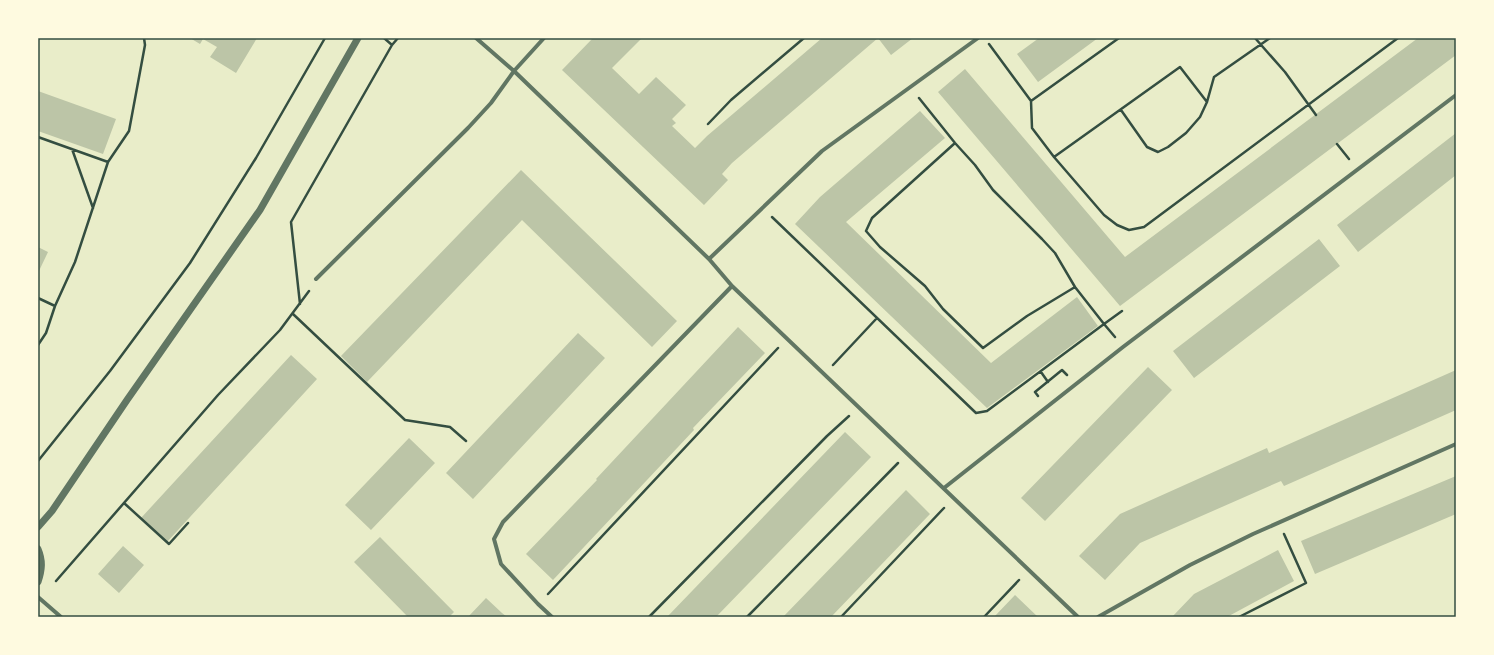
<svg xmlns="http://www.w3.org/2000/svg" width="1494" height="655" viewBox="0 0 1494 655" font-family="'Golos Text',sans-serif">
  <rect width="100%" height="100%" fill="#e9edc9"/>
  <path fill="#bcc5a7" d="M190,38H257L236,73L210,57L217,47L203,39L200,44Z
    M593,38L641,39L612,68L639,94L656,77L686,105L672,119L676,123L672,126L695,148L707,136L822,38H913L891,55L878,38L732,163L722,174L728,180L704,205L562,70Z
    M1039,38H1098L1038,82L1017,54Z
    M1418,38H1456V55L1120,306L938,92L965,69L1125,257Z
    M38,91L116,119L103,154L38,131Z
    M920,111L945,138L846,222L991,363L1077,297L1098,326L987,408L795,224L820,197Z
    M1456,133V175L1358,252L1337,225Z
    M521,170L677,321L652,347L522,220L367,382L341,356Z
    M1319,239L1340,266L1194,378L1173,351Z
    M38,247L48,252L38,273Z
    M738,327L765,353L693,428L694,430L553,580L526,554L597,480L596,479Z
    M578,333L605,358L473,499L446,473Z
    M291,355L317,379L167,542L141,518Z
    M1148,367L1172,390L1045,521L1021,498Z
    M1456,370V410L1284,486L1281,481L1140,543L1105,580L1079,556L1120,514L1267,448L1269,453Z
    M845,432L871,457L716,617H667Z
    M409,438L435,463L371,530L345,505Z
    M1456,476V514L1315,574L1301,541Z
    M906,490L930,514L831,617H783Z
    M380,537L454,612L449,617H408L354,562Z
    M123,546L144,565L119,593L98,574Z
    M1278,550L1294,581L1227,617H1172L1194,594Z
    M1015,595L1038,617H994Z
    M486,598L502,613L507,617H468Z"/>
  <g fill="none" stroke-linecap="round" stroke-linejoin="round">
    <path stroke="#344e41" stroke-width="2.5" d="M384,38L392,45
      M1255,38L1285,72L1316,115
      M989,44L1031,101L1032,128L1054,157L1104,215L1117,225L1129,230L1144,227L1398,38
      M1031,101L1119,38
      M1121,110L1147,147L1158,152L1168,147L1186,133L1200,117L1207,102L1214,77L1270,38
      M708,124L731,100L804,38
      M38,137L108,162
      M955,143L872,218L866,231L880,247L925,286L943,309L983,348L1027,316L1075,287
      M1337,144L1349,159
      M72,149L93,208
      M1054,157L1180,67L1207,102
      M772,217L976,413L987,411L1104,324L1075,287L1055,253L1042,239L993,190L975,165L955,143L919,98
      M38,298L55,306
      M300,304L291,222L392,45L398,38
      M293,314L405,420L450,427L466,441
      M1115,337L1104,324L1122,311
      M38,345L46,333L55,306L75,262L108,162L129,131L145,45L144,38
      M833,365L877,318
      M1041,372L1048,382
      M1038,396L1035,392L1062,370L1067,375
      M38,461L110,371L190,263L256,158L325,38
      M124,503L169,544L188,523
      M56,581L218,395L280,330L309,291
      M548,594L778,348
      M649,617L827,436L849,416
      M747,617L898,463
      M841,617L944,508
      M984,617L1019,580
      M1239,617L1306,583L1284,534"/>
    <path stroke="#617663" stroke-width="4" d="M476,38L514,71L709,259L732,286L1078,617
      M709,259L822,151L978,38
      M316,279L468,128L491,103L514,71L544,38
      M944,488L1123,347L1456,95
      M38,597L61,617
      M552,617L538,604L501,564L494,539L503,522L732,286
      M1098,617L1190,565L1253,534L1456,444"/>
    <path stroke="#617663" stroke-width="7" d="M38,527L52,511L127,400L260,210L358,38
      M38,549C43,561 42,570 38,582"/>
  </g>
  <rect width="1494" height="655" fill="none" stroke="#fefae0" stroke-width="78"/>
  <rect x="39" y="39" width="1416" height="577" fill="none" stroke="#344e41" stroke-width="1.5"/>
</svg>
